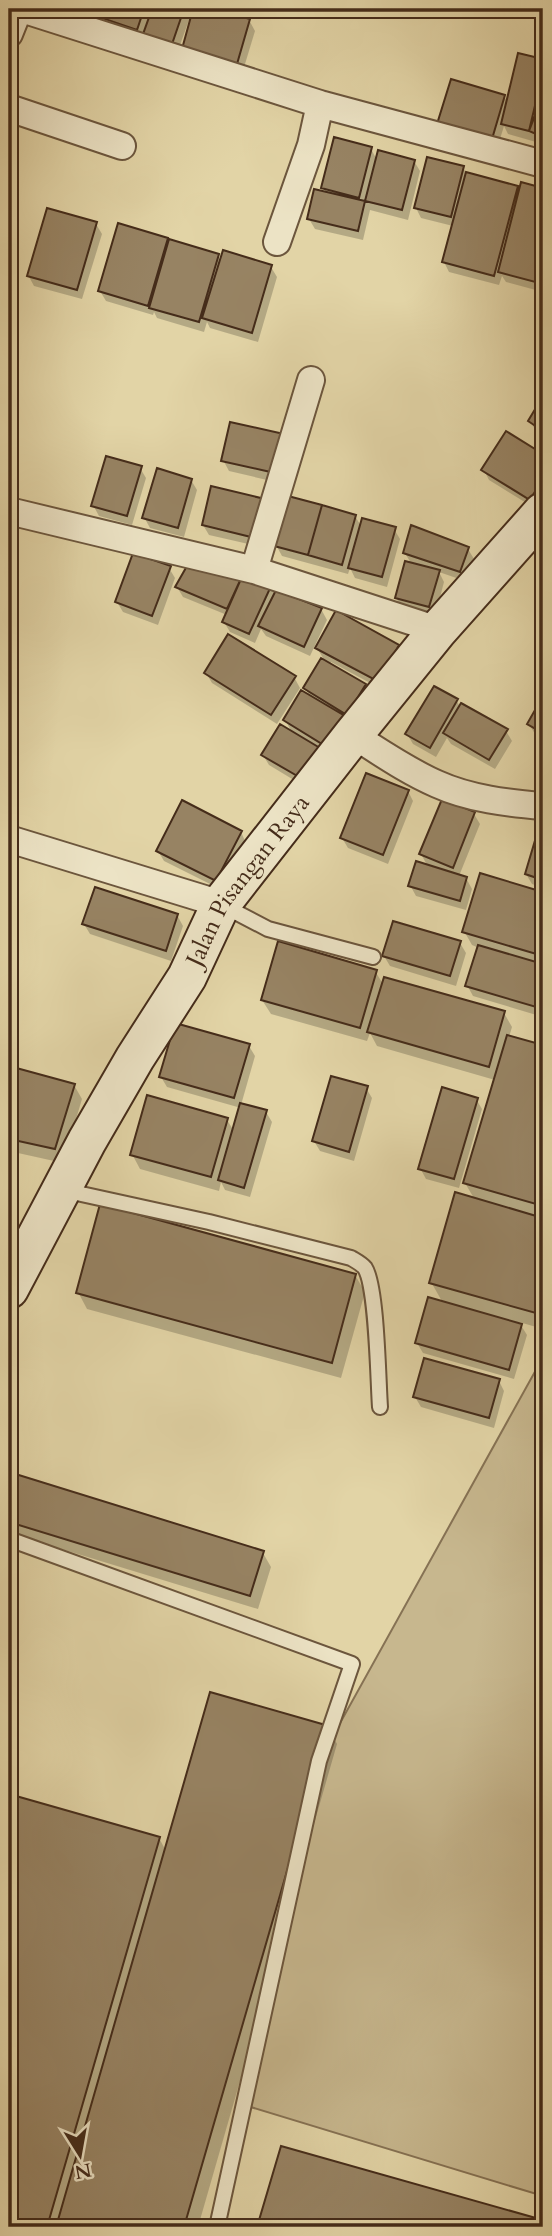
<svg xmlns="http://www.w3.org/2000/svg" width="552" height="2236" viewBox="0 0 552 2236" font-family="Cardo,serif">
  <rect width="100%" height="100%" fill="#e2d4a6"/>
  <filter id="stains"><feTurbulence type="fractalNoise" baseFrequency=".00286" numOctaves="4"/><feColorMatrix values="0 0 0 0 .2 0 0 0 0 .09 0 0 0 0 .02 0 0 0 .5 -.17"/></filter>
  <radialGradient id="worn" r=".72"><stop offset=".6" stop-color="#630" stop-opacity="0"/><stop offset="1" stop-color="#630" stop-opacity=".3"/></radialGradient>
  <path fill="#c7b78e" stroke="#867254" stroke-width="2" d="M542,1359H543V2196L244,2105L319,1761Z"/>
  <path fill="#0003" d="M103,9H193L194,11L195,9H208L249,20L255,31L242,74L192,21L189,20L176,56L107,27L101,17Z
    M520,55L543,61V144L508,134L504,126L497,149L445,134L504,96L508,103Z
    M371,149L377,160L414,161L420,171L408,220L370,210L363,240L315,229L309,219L326,193L323,188Z
    M463,168L467,174L517,187L520,193L523,184L543,189V292L506,282L502,276L499,285L449,272L444,262L453,226L421,218L416,208Z
    M9,187L14,196L9,215Z
    M96,224L102,234L82,299L34,286L28,275Z
    M167,240L169,245L218,256L221,262L271,267L277,277L258,342L210,328L207,322L204,332L157,318L154,312L153,315L106,301L100,291Z
    M543,400V436L536,431L530,421Z
    M232,424L280,483L229,471L223,460Z
    M506,434L543,456V497L536,509L489,480L484,470Z
    M140,468L146,478L132,525L99,516L93,505Z
    M191,480L197,490L184,537L150,528L144,517Z
    M212,488L261,547L209,535L203,525Z
    M355,516L361,526L394,529L400,539L387,587L355,578L350,568L348,574L282,556L276,545Z
    M468,549L474,559L465,581L439,572L444,582L435,617L402,608L396,598L412,565L405,553Z
    M192,561L271,585L275,592L321,609L327,620L310,656L266,636L261,629L255,643L230,632L224,622L227,615L183,597L177,587Z
    M169,568L175,578L158,625L123,612L117,602Z
    M543,589V614L536,603Z
    M398,646L404,656L385,691L331,662L330,665L364,685L370,696L312,791L269,765L263,755L293,734L285,720L310,697L305,688L323,658L317,648Z
    M206,673L294,677L300,688L277,724L212,683Z
    M543,700V739L535,734L529,724Z
    M457,701L460,707L506,731L512,741L495,769L451,744L447,738L436,757L413,744L407,734Z
    M408,791L413,801L388,864L348,848L342,838Z
    M474,814L480,824L459,876L466,878L472,889L466,910L416,896L410,885L428,867L421,854Z
    M543,820V888L532,884L526,874Z
    M241,832L246,843L222,890L164,861L158,851Z
    M481,875L543,894V1017L473,996L467,985L479,948L472,945L464,931Z
    M177,915L183,926L171,961L90,934L84,924Z
    M460,943L466,953L456,986L390,966L384,956Z
    M375,971L383,984L504,1013L512,1027L509,1037L543,1047V1329L519,1322L527,1335L514,1379L423,1353L417,1343L443,1303L431,1282L475,1200L465,1183L495,1080L377,1046L370,1033L367,1041L271,1014L262,1000Z
    M249,1046L255,1056L241,1105L266,1112L272,1122L250,1197L225,1190L221,1182L219,1191L140,1169L132,1154L227,1120L234,1131L241,1108L167,1087L161,1077Z
    M9,1068L74,1085L82,1099L63,1163L9,1151Z
    M366,1088L372,1098L354,1161L320,1151L314,1141Z
    M476,1099L482,1109L459,1188L426,1179L420,1168Z
    M355,1275L365,1292L341,1378L87,1309L78,1292Z
    M499,1381L504,1391L494,1428L421,1407L415,1397Z
    M9,1474L263,1553L271,1567L258,1609L9,1533Z
    M328,1727L337,1744L198,2227H9V1796L159,1838L166,1851Z
    M282,2148L543,2222V2227H259Z"/>
  <path fill="#978363" stroke="#452c1a" stroke-width="2" d="M102,9H144L137,30L99,17Z
    M152,9H184L171,47L142,37Z
    M193,9H214L250,19L237,64L182,49Z
    M518,53L543,59V72L529,131L501,124Z
    M451,79L505,95L492,139L437,124Z
    M543,95V137L529,131Z
    M334,137L372,147L359,198L321,188Z
    M378,150L415,160L402,210L365,201Z
    M427,157L464,166L451,217L414,208Z
    M466,172L518,186L494,276L442,262Z
    M521,182L543,188V284L498,272Z
    M314,189L365,201L358,231L307,219Z
    M47,208L97,222L77,290L27,276Z
    M118,223L168,238L148,306L98,291Z
    M169,239L219,254L199,322L149,308Z
    M223,250L272,265L252,333L202,318Z
    M543,396V431L528,421Z
    M230,422L284,434L275,473L221,461Z
    M506,431L543,454V478L530,500L481,470Z
    M106,456L142,466L127,516L91,506Z
    M157,468L192,479L178,528L142,518Z
    M211,486L265,499L255,538L202,525Z
    M288,496L322,505L308,555L274,546Z
    M322,505L356,515L342,565L308,555Z
    M362,518L396,527L382,577L348,568Z
    M411,525L469,547L460,572L403,553Z
    M133,553L171,566L152,616L115,602Z
    M191,559L244,572L227,609L175,587Z
    M405,561L440,570L429,607L395,598Z
    M244,572L272,584L249,634L222,622Z
    M276,590L322,608L304,647L258,626Z
    M336,610L399,645L379,682L315,648Z
    M228,634L296,676L271,715L204,673Z
    M321,658L366,684L347,715L303,688Z
    M434,686L458,699L430,748L405,734Z
    M301,690L345,716L327,747L283,720Z
    M543,696V733L527,724Z
    M461,703L508,729L489,760L443,733Z
    M280,724L325,751L306,781L261,755Z
    M366,773L409,790L383,855L340,838Z
    M442,799L475,812L453,868L419,854Z
    M182,800L242,831L216,881L156,851Z
    M542,817L543,818V880L525,874Z
    M416,861L467,877L460,901L408,886Z
    M480,873L543,892V956L462,932Z
    M95,887L178,914L166,951L82,924Z
    M393,921L461,941L450,976L382,956Z
    M278,941L377,970L360,1028L261,1000Z
    M478,945L543,964V1009L465,986Z
    M384,977L505,1011L489,1067L367,1032Z
    M175,1023L250,1044L234,1098L159,1077Z
    M507,1035L543,1045V1206L463,1183Z
    M9,1066L75,1084L55,1149L9,1139Z
    M331,1076L368,1086L349,1152L312,1141Z
    M442,1087L478,1098L454,1179L418,1169Z
    M147,1095L228,1118L211,1177L130,1155Z
    M240,1103L267,1110L244,1188L218,1180Z
    M455,1192L543,1218V1315L429,1283Z
    M100,1204L356,1274L332,1363L76,1293Z
    M428,1297L522,1324L509,1370L415,1343Z
    M424,1358L500,1379L489,1418L413,1397Z
    M9,1472L264,1551L250,1596L9,1522Z
    M210,1692L329,1726L184,2227H56Z
    M9,1794L160,1837L47,2227H9Z
    M281,2146L543,2220V2227H257Z"/>
  <g fill="none" stroke-linecap="round" stroke-linejoin="round">
    <g stroke="#6c563d" stroke-width="18">
      <path id="lane" d="M222,905L268,929L373,957
        M63,1190L209,1222L351,1258C356,1261 362,1264 365,1268C377,1287 378,1380 380,1407
        M9,1539L352,1664L319,1761L217,2227"/>
    </g>
    <g stroke="#6c563d" stroke-width="30">
      <path id="street" d="M22,9L320,104L543,164
        M9,34L19,9
        M9,108L122,146
        M277,242L311,145L320,104
        M9,511L254,570L438,630
        M254,570L311,380
        M353,735C380,752 407,771 437,784C470,799 508,803 543,806
        M9,839L221,904"/>
    </g>
    <g stroke="#452c1a" stroke-width="42">
      <g id="secondary">
        <path id="s1" d="M9,1289L87,1141L135,1058L187,977L221,904L353,735L438,630L543,512"/>
      </g>
    </g>
    <use href="#lane" stroke="#ece3c5" stroke-width="14"/>
    <use href="#street" stroke="#ece3c5" stroke-width="26"/>
    <use href="#secondary" stroke="#ece3c5" stroke-width="38"/>
  </g>
  <g text-anchor="middle" stroke-width="6" stroke-linejoin="round" paint-order="stroke">
    <g font-size="24" fill="#452c1a" stroke="#ece3c5">
      <text dy="8" stroke="none"><textPath href="#s1" startOffset="474">Jalan Pisangan Raya</textPath></text>
    </g>
  </g>
  <rect width="552" height="2236" fill="none" stroke="#e2d4a6" stroke-width="35"/>
  <rect x="10" y="10" width="531" height="2215" fill="none" stroke="#452c1a" stroke-width="3.5"/>
  <rect x="18" y="18" width="517" height="2201" fill="none" stroke="#452c1a" stroke-width="2"/>
  <g transform="translate(80 2155) rotate(169)" stroke="#ece3c5" stroke-width="5" paint-order="stroke">
  <path d="M0-5L12 26L0 18L-12 26Z" fill="#452c1a"/>
  <text y="-10" font-size="19" font-weight="bold" text-anchor="middle" fill="#452c1a">N</text>
  </g>
  <rect width="100%" height="100%" filter="url(#stains)"/>
  <rect width="100%" height="100%" fill="url(#worn)"/>
</svg>
